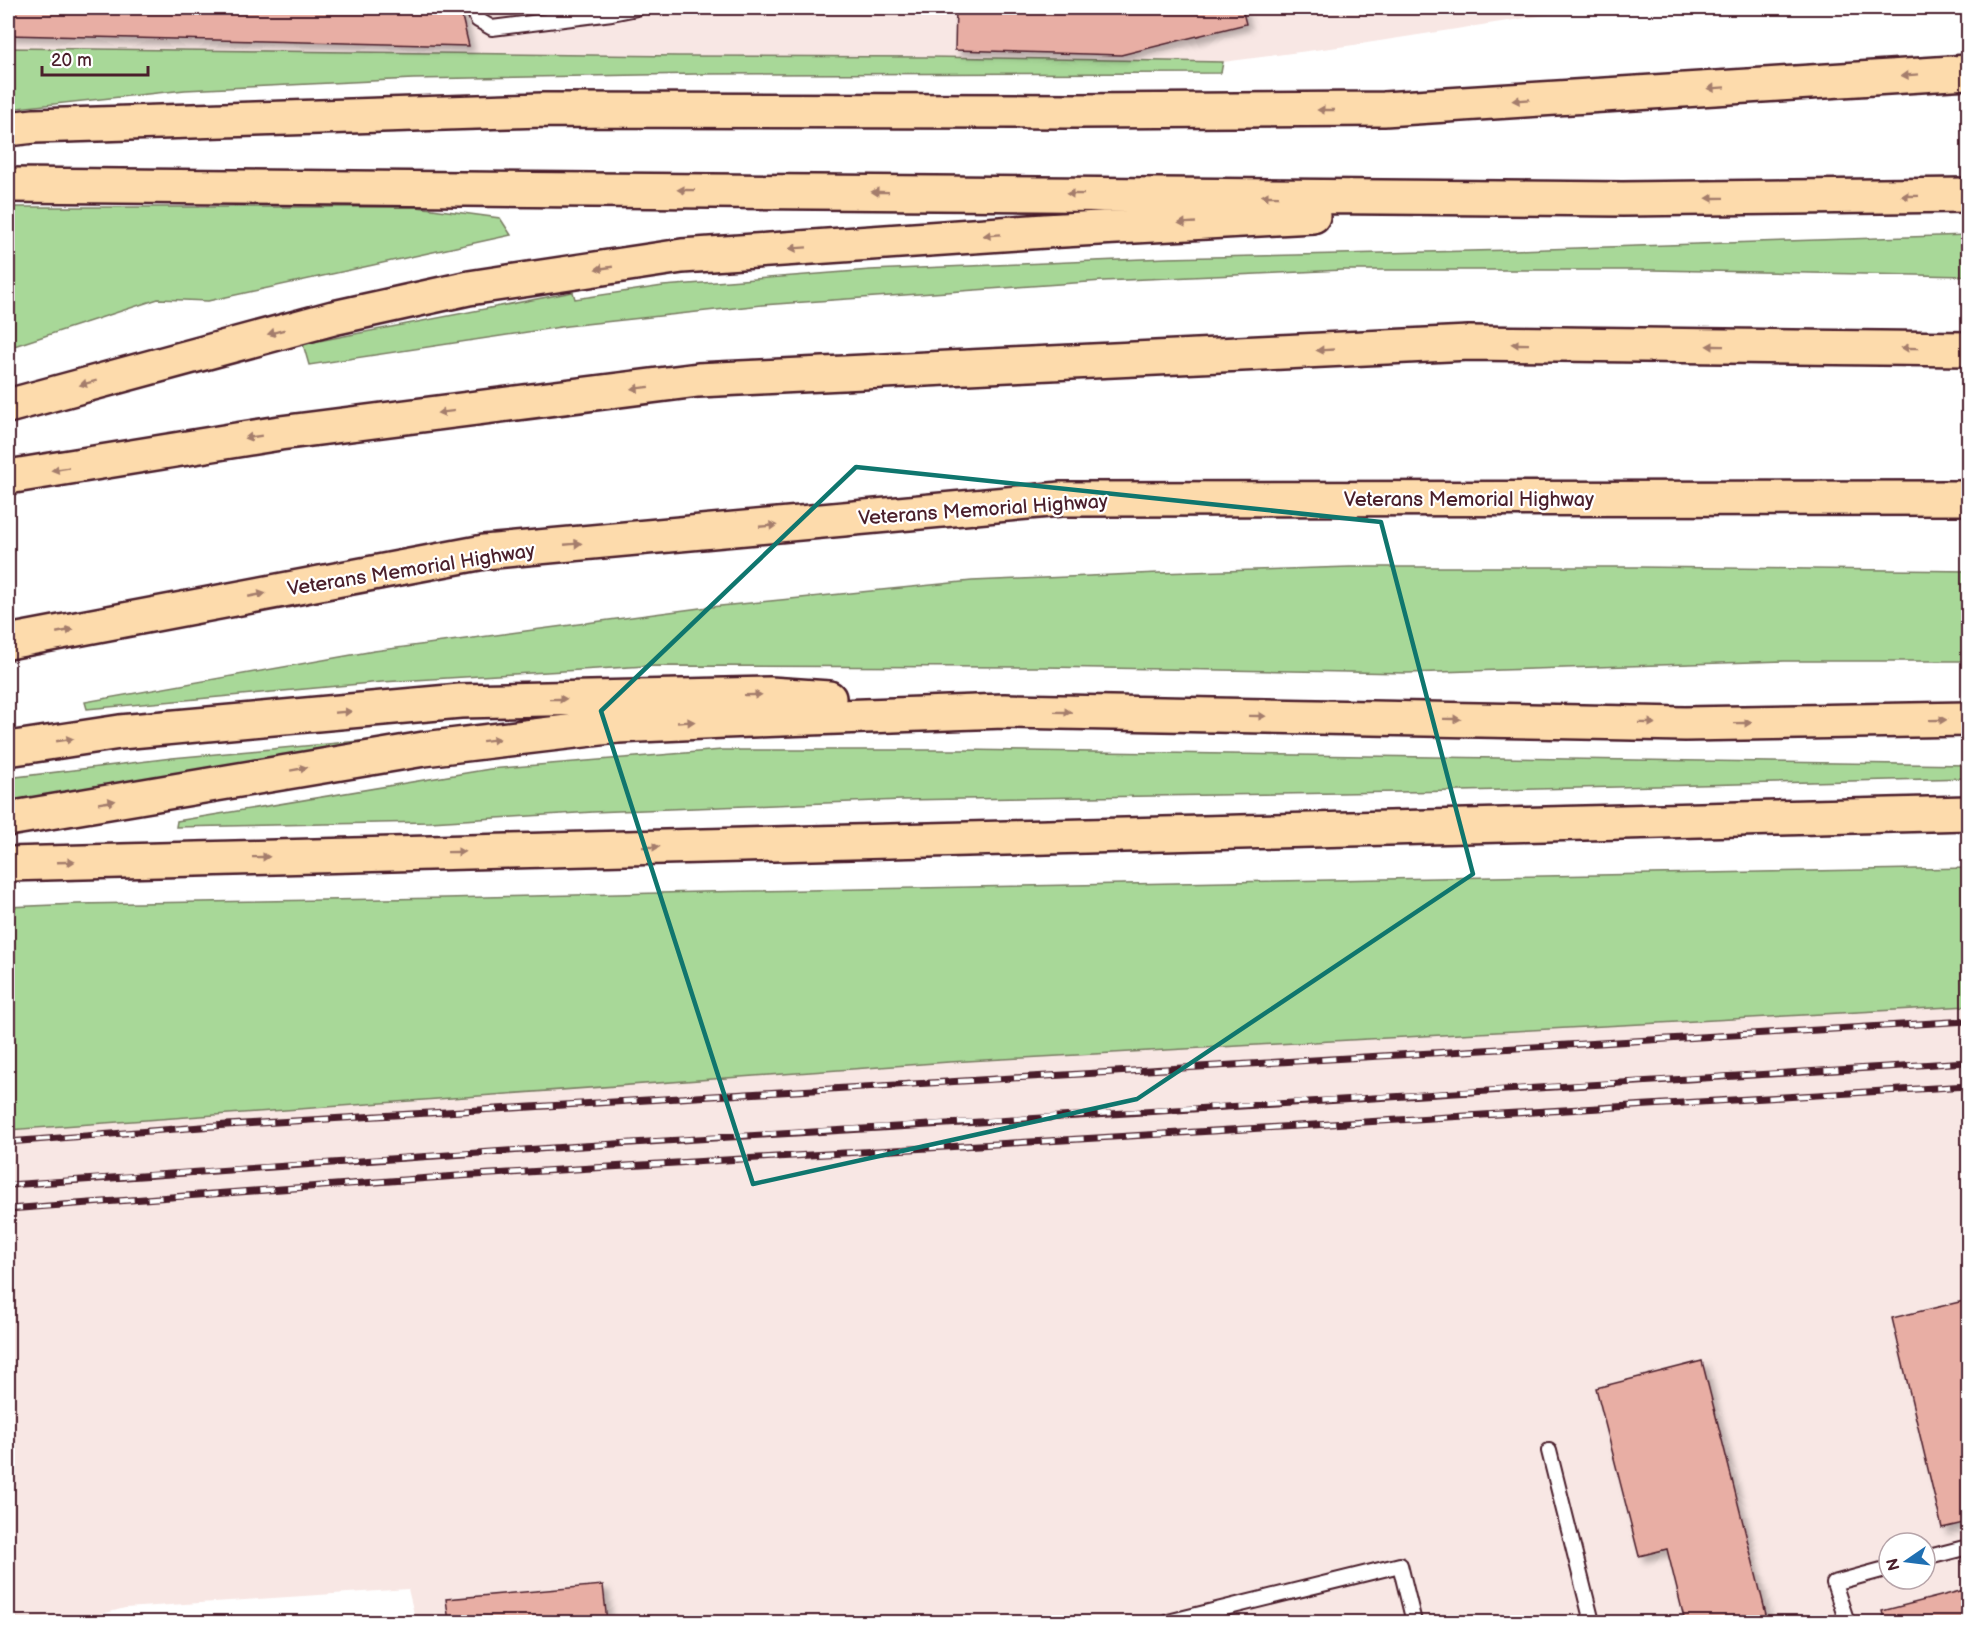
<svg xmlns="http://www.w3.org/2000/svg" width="1976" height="1630" viewBox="0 0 1976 1630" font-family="'Balsamiq Sans',sans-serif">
  <defs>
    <filter id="shadow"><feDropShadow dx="5.5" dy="5.5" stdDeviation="3" flood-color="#0004"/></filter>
  </defs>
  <rect width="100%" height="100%" fill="#fff"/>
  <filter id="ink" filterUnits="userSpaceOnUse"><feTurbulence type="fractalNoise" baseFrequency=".0167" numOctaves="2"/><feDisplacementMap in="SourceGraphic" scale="12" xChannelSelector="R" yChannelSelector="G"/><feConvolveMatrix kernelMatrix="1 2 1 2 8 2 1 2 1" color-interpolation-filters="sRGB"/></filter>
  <g filter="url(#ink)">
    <path fill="#f8e7e4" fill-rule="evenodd" d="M8,8H1591L1354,45L1223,62L930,57L678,56L8,48Z
      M1968,1006V1622H416L408,1589L125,1608L71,1622H8V1130L949,1062ZM1889,1543H1925V1579H1889Z"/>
    <path fill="#a8d898" stroke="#797c62" stroke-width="1.5" d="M8,48L678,56L930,57L1223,62L1221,73L696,74L413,79L185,90L8,109Z
      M8,207H417L500,218L511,235L208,301L158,299L8,348Z
      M1968,235V276L1652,270H1343L1103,281L762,305L567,326L309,365L303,344L573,292L575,299L663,286L870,270L1167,258L1514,250Z
      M1350,567H1637L1968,571V661H1784L1407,673L1044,667L646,666L382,682L87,709L85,702L374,651L700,608L972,581L1159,573Z
      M370,740L372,748L8,803V778L172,758Z
      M722,750H964L1968,765V778L1461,791L902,800L593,812L430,822L176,827L177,821L490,769Z
      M1968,868V1006L949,1062L8,1130V907L77,904L446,898L702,892Z"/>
    <path fill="#e8aea4" stroke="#4a1f2b" stroke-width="1.5" filter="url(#shadow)" d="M8,8H460L469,46L8,35Z
      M956,8H1242L1246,24L1121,55L955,50Z
      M1968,1300V1522L1942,1528L1892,1318Z
      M1702,1361L1768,1622H1685L1667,1549L1639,1556L1596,1388Z
      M603,1585L607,1622H449L446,1599Z
      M1968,1589V1622H1885L1882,1611Z"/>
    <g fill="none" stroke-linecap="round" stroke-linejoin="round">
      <g stroke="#4a1f2b" stroke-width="18">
        <path id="service" d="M473,8L478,20L492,28L612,13L637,8
          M1549,1451L1592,1622
          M1925,1558L1968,1547
          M1168,1622L1400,1565L1414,1622
          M1847,1622L1834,1583L1889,1568"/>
      </g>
      <g stroke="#4a1f2b" stroke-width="38">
        <path id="motorway" d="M8,129L34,126L543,110L1078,111L1384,109L1968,72
          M8,185L1623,199L1968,195
          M8,406L333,318L469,288L682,256L1045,231L1313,216
          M8,477L280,433L698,380L1469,343L1968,349
          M8,642L484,552L1061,499L1968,498
          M8,749L120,732L460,701L770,694L829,698
          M8,819L424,749L618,726L724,721L1004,711L1685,724L1968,719
          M8,864L1968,813"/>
      </g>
      <use href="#service" stroke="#fff" stroke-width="14"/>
      <use href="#motorway" stroke="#fddbac" stroke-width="33"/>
      <g stroke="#4a1f2b" stroke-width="7">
        <path id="rail" d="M8,1142L227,1125L1968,1021
          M8,1185C661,1138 1315,1101 1968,1062
          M8,1209L458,1176L1968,1086"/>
      </g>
      <use href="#rail" stroke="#fff" stroke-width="4.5" stroke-dasharray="14" stroke-linecap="butt"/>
    </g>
    <defs><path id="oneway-solid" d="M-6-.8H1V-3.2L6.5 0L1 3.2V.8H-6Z" transform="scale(1.5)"/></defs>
    <g fill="#a47d6c">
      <use href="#oneway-solid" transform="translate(1910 75) rotate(176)"/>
      <use href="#oneway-solid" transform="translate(1716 88) rotate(176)"/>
      <use href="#oneway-solid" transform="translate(1521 100) rotate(176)"/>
      <use href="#oneway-solid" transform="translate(1326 110) rotate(180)"/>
      <use href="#oneway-solid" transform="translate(686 190) rotate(-179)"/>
      <use href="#oneway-solid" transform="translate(880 192) rotate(-179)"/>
      <use href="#oneway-solid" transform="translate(1075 194) rotate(-179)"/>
      <use href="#oneway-solid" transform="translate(1270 196) rotate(-179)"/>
      <use href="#oneway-solid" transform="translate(1910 196) rotate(179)"/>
      <use href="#oneway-solid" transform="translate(1715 198) rotate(179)"/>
      <use href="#oneway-solid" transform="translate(1187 223) rotate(177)"/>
      <use href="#oneway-solid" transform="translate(992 235) rotate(176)"/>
      <use href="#oneway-solid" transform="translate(798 248) rotate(176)"/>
      <use href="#oneway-solid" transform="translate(604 268) rotate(172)"/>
      <use href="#oneway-solid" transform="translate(276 332) rotate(165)"/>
      <use href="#oneway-solid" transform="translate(1520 344) rotate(-179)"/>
      <use href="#oneway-solid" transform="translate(1715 346) rotate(-179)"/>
      <use href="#oneway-solid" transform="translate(1910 348) rotate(-179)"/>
      <use href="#oneway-solid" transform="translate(1325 350) rotate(177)"/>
      <use href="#oneway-solid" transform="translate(88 383) rotate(165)"/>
      <use href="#oneway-solid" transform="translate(640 388) rotate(173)"/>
      <use href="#oneway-solid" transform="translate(446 412) rotate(173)"/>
      <use href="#oneway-solid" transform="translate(253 437) rotate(171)"/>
      <use href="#oneway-solid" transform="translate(60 469) rotate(171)"/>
      <use href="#oneway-solid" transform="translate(768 526) rotate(-5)"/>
      <use href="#oneway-solid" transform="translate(573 544) rotate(-5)"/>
      <use href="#oneway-solid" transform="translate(257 595) rotate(-11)"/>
      <use href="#oneway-solid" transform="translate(65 631) rotate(-11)"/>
      <use href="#oneway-solid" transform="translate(753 695) rotate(-1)"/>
      <use href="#oneway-solid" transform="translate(558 699) rotate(-1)"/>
      <use href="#oneway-solid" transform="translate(343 712) rotate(-5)"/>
      <use href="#oneway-solid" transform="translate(1063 712) rotate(1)"/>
      <use href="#oneway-solid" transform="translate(1257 716) rotate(1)"/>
      <use href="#oneway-solid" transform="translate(1452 719) rotate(1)"/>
      <use href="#oneway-solid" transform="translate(1938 720) rotate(-1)"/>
      <use href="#oneway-solid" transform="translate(686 722) rotate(-3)"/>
      <use href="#oneway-solid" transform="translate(1647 723) rotate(1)"/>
      <use href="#oneway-solid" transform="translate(1743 723) rotate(-1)"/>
      <use href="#oneway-solid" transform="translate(65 740) rotate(-8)"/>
      <use href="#oneway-solid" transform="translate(491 740) rotate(-7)"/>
      <use href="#oneway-solid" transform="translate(299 769) rotate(-10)"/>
      <use href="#oneway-solid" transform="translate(107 802) rotate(-9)"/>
      <use href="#oneway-solid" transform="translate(651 847) rotate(-1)"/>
      <use href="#oneway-solid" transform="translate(456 852) rotate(-1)"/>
      <use href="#oneway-solid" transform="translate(261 857) rotate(-1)"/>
      <use href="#oneway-solid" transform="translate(66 862) rotate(-2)"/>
    </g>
  </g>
  <path fill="none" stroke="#0f766e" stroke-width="4.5" stroke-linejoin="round" d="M856,467L1381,522L1473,874L1137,1099L753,1184L601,711Z"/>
  <g text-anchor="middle" stroke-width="4.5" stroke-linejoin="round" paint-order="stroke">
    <g font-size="20" fill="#4a1f2b" stroke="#fff">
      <text x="1469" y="506">Veterans Memorial Highway</text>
      <text transform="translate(983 509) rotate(-4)" y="7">Veterans Memorial Highway</text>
      <text transform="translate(411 569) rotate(-9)" y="7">Veterans Memorial Highway</text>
    </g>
  </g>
  <rect width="1976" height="1630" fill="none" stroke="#fff" stroke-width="30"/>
  <rect x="15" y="15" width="1946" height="1600" fill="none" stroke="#4a1f2b" stroke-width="2" filter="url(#ink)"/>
  <g transform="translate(1907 1561) rotate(256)"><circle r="28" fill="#ffffff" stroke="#b7a5aa" stroke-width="1.5"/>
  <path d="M0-4.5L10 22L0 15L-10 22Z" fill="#1f6fb2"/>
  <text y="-9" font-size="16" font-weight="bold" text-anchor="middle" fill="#4a1f2b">N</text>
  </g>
  <path d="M42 66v9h106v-9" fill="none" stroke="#4a1f2b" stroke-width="3"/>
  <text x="51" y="66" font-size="18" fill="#4a1f2b" stroke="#ffffff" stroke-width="4.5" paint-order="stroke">20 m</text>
</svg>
